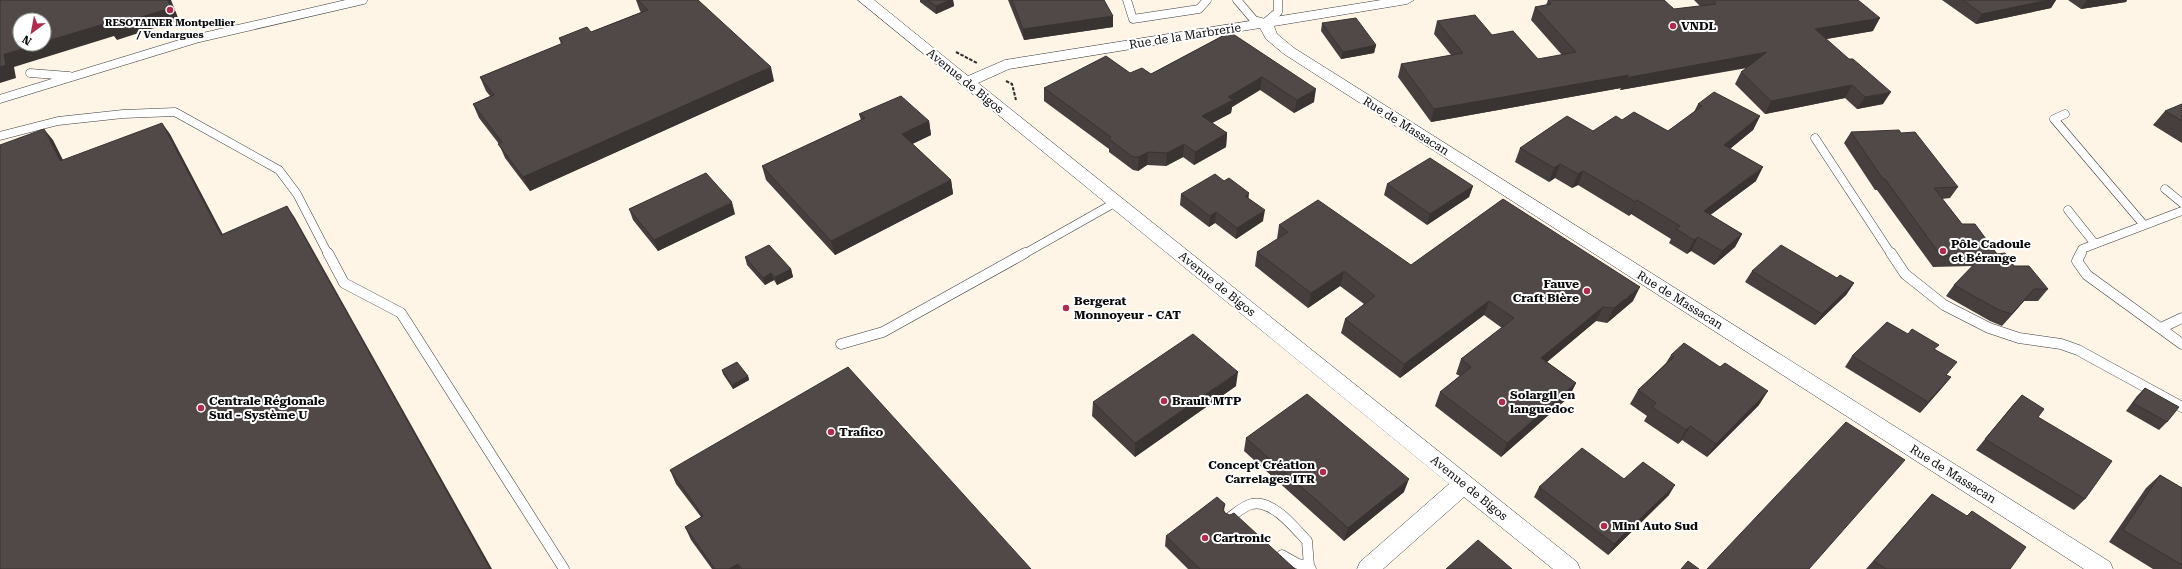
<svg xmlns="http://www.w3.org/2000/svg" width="2182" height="569" viewBox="0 0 2182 569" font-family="'Roboto Serif',serif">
  <rect width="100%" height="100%" fill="#fef5e7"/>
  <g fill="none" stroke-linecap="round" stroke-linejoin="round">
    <g stroke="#3d3d3d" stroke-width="9">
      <path id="lane-far1" d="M1127,0L1133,19L1199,9L1207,0
        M1237,0L1254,20L1265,23L1278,12V0
        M30,73L69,76
        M0,99L199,38L363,0
        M2065,114L2054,119L2144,225
        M0,136L58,121L123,114L175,112L279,170L297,194L328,254
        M1815,138L1891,254
        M2165,189L2182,203
        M2068,210L2095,244
        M1024,254L1116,202
        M2080,254L2082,249L2182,211"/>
    </g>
    <g stroke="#3d3d3d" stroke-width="11">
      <path id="lane" d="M328,253L344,283L401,313L564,569
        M1891,253L1905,274L1944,305L1989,328L2019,338L2061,344L2078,350L2182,407
        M2081,253L2077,261L2087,275L2182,344
        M2161,328L2182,318
        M841,344L883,332L1025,253
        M1228,519C1235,514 1243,506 1252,504C1273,500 1294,527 1307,541L1309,566L1311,569
        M1282,555L1298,564L1309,566"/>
    </g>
    <g stroke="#3d3d3d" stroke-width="1">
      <path id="street" d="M858,0H874L968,76L1005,60L1381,0H1414L1407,4L1274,26L1277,34L1294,48L2110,562L2113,569H2084L1284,54L1266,39L1260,28L1009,69L978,83L1577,562L1580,569H1553L1464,497L1383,569H1357L1360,562L1449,484Z"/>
    </g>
    <path stroke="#2c2c2c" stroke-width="2" stroke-dasharray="3.5 1.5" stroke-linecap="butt" d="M956,52L977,63
      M1006,81L1012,84L1016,100"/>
    <use href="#lane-far1" stroke="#fff" stroke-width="8"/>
    <use href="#lane" stroke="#fff" stroke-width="10"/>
    <use href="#street" fill="#fff" fill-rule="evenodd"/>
  </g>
  <path fill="#463f3d" d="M636,0H698L774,81L530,191L505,158L499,144L479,118L473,104L490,96L486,91L480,77L561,44L559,38L591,32L641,12L640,11Z
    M920,0H953L954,6L936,14L920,2Z
    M1008,0H1104L1113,27L1024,40Z
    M1548,0L1674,9L1700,6L1694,0H1858L1873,31L1826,39L1883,104L1857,109L1845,98L1765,114L1735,84L1741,72L1747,68L1620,90L1621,88L1431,122L1398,77L1401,64L1451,55L1434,34L1437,21L1492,35L1538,59L1562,55L1531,20L1535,7L1546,5Z
    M1942,0H2056L2051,8L1976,24Z
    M2068,0H2127L2126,2L2081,9Z
    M1322,23L1376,45L1374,53L1341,59L1321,31Z
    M1230,32L1314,102L1294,113L1260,90L1232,107L1231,113L1212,123L1227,133L1226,147L1194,165L1183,157L1166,166L1147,165L1138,171L1133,170L1109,152V149L1044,101V88L1130,73L1151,74Z
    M1698,104L1760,116L1753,130L1730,149L1756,181L1710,215L1742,234L1735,247L1714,265L1691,251L1687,254L1669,243L1671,239L1631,214L1629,216L1578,185L1572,188L1555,178L1549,182L1515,162L1520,148L1593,131L1622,120L1668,131L1694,112Z
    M2182,104V143L2153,125L2165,111Z
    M859,114L929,121L931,135L912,144L951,180L953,194L835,255L766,180L762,166L861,120Z
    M1851,132L1901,133L1958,187L1950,198L1942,199L1962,224L1997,254L2048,289L2038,301H2024L2002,326L1990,321L1946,296L1954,285L1973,266L1933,267L1877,190H1875L1844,143Z
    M1387,184L1473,186L1469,197L1427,225L1384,195Z
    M1181,194L1249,199L1263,221L1236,239L1215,223L1209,227L1180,205Z
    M629,209L735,214L658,251L633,220Z
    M1279,225L1411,265L1633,301L1607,323L1596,321L1547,362L1576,383L1569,397L1501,457L1435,406L1440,392L1460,376L1456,374L1461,359L1502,328L1484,315L1400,378L1341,333L1345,319L1364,304L1340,286L1308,308L1255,266L1257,252L1277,239Z
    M745,257L791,269L793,277L777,285L774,280L765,285L747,265Z
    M1752,271L1854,283L1846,295L1815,325L1745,282Z
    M1935,349L1947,375L1951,377L1920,413L1845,367L1852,356Z
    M1671,355L1759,405L1707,457L1682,440L1678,444L1644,421L1647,416L1630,404L1638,390L1666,363Z
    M722,370L748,376L749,380L733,389L723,374Z
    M1236,386L1135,457L1092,416L1093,402Z
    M2145,388L2167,422L2159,430L2126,411L2137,396Z
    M2022,395L2038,417L2085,499L2074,510L1976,450L2012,406Z
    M1246,438L1404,492L1344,541L1244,451Z
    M670,470L1031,569H712L691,540L685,527L701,517L676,484Z
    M2160,475L2182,488V569H2153L2109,542L2146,488Z
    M1624,479L1669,495L1608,555L1534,497L1539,487Z
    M1932,494L2010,569H1866Z
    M1225,504L1224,511L1225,513L1295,569H1188L1165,546L1166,536Z"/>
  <path fill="#393332" d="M168,0H171L179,20L117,40L114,36L14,67L16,78L0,83V67L4,54L38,44H44V42Z
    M950,0H953L954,6L936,14V6Z
    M2048,0H2056L2051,8L1976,24L1982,14Z
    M2087,0H2127L2126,2L2081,9Z
    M1113,16V27L1024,40L1023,29Z
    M1880,18L1873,31L1809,42L1815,29Z
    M1376,45L1374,53L1341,59L1343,52Z
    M1767,52L1760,65L1620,90L1621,88L1431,122L1434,109L1629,75Z
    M771,67L774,81L530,191L523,177Z
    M1262,77L1260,90L1232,107L1231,113L1201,129L1202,116L1228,97Z
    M1852,85L1845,98L1765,114L1771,101Z
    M1316,89L1314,102L1294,113L1297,100Z
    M1891,92L1883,104L1857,109L1865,97Z
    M1760,116L1753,130L1717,159L1724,145Z
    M929,121L931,135L904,148L902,134Z
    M162,123L170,134L229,246L221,235Z
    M44,129L53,140L69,172L60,161Z
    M1227,133L1226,147L1194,165L1195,152Z
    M1184,144L1183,157L1166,166L1167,153Z
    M1148,152L1147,165L1138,171L1139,157Z
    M1560,164L1555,178L1549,182L1554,168Z
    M1763,167L1756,181L1697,225L1704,211Z
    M1583,171L1578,185L1572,188L1578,174Z
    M951,180L953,194L835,255L831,241Z
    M1473,186L1469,197L1427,225L1430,214Z
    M1249,193L1248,204L1245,196Z
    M1637,200L1631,214L1629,216Z
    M732,202L735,214L658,251L654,240Z
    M287,206L295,218L492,569H490Z
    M1265,210L1263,221L1236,239L1237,228Z
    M1216,212L1215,223L1209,227L1210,216Z
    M1742,234L1735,247L1714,265L1722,251Z
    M1698,237L1691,251L1687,254L1694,240Z
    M791,269L793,277L777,285L775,277Z
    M1344,271L1340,286L1308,308L1311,293Z
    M771,273L774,280L765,285L763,278Z
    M1854,283L1846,295L1815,325L1822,314Z
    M1640,287L1633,301L1607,323L1614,308Z
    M2034,289L2024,301L2002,326L2012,314Z
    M1489,301L1484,315L1400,378L1404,364Z
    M1603,307L1596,321L1535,372L1541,358Z
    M1238,372L1236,386L1135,457V443Z
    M748,376L749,380L733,389L732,385Z
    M1951,377L1942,388L1920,413L1928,402Z
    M1576,383L1569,397L1501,457L1507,443Z
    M1768,391L1759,405L1707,457L1716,444Z
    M1690,426L1682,440L1678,444L1686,430Z
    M1409,479L1404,492L1344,541L1348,528Z
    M1675,485L1669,495L1608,555L1614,544Z
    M738,564L740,569H729Z"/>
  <path fill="#514947" stroke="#393332" d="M0,0H168L171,8L108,27L107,23L44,42V20H20V44H38L4,54L6,65L0,67Z
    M638,0H698L771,67L523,177L498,144L502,142L473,104L494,95L480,77L563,43L559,38L587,27L591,32L648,10Z
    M927,0H950L936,6Z
    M1012,0H1104L1113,16L1023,29Z
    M1548,0H1664L1674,9L1716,4L1713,0H1858L1880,18L1815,29L1849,59H1853L1891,92L1865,97L1852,85L1771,101L1741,72L1767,52L1625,78L1629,75L1434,109L1401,64L1463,53L1437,21L1475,15L1492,35L1513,31L1538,59L1576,52L1535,7L1551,4Z
    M1963,0H2048L1982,14Z
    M1356,18L1376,45L1343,52L1322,23Z
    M1230,32L1316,89L1297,100L1262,77L1228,97L1233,100L1202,116L1227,133L1195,152L1184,144L1167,153L1148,152L1139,157H1133L1109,139L1111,137L1044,88L1106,56L1130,73L1142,68L1151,74Z
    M1714,92L1760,116L1724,145L1763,167L1704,211L1742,234L1722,251L1698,237L1694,240L1676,229L1680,226L1637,200L1636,202L1583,171L1578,174L1560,164L1554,168L1520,148L1567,116L1593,131L1616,116L1622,120L1634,112L1668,131L1702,106L1698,104Z
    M901,96L929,121L902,134L951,180L831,241L762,166L865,118L859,114Z
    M2182,104V121L2165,111Z
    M162,123L221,235L287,206L490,569H0V145L44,129L60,161Z
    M1899,130L1901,133L1915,132L1958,187L1934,188L1962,224H1975L1997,254L2005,253L2014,266H2029L2048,289H2034L2012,314L1999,310L1954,285L1984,254L1941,256L1885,179H1883L1851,132Z
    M1430,158L1473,186L1430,214L1387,184Z
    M706,173L732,202L654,240L629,209Z
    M1215,174L1224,181L1229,178L1249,193L1245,196L1265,210L1237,228L1216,212L1210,216L1181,194Z
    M1503,199L1640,287L1614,308L1603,307L1541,358L1576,383L1507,443L1440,392L1471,367L1461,359L1514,318L1489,301L1404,364L1345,319L1375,296L1344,271L1311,293L1257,252L1288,232L1279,225L1318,200L1411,265Z
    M769,245L791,269L775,277L771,273L763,278L745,257Z
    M1781,245L1837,278L1840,275L1854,283L1822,314L1752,271Z
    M1887,322L1908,334L1912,329L1939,345L1934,349L1957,362L1946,375L1951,377L1928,402L1852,356Z
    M1193,334L1238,372L1135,443L1093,402Z
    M1684,343L1720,367L1725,363L1768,391L1716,444L1690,426L1686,430L1652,407L1656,403L1638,390L1674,357L1671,355Z
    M737,362L748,376L732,385L722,370Z
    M848,367L1031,569H742L738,564L729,569H715L685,527L703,516L670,470Z
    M2145,388L2179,407L2167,422L2133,403Z
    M1307,394L1409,479L1348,528L1246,438Z
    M2022,395L2044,409L2038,417L2112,461L2085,499L1985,439Z
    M1846,422L1905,460L1809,569H1707Z
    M1582,448L1624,479L1643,462L1675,485L1614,544L1539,487Z
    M2160,475L2182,488V565L2123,530Z
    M1932,494L1967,516L1972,511L2026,547L2010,569H1886L1874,561Z
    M1217,497L1225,504L1223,509L1225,513L1230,515L1234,513L1295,569H1200L1166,536Z
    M1478,540L1512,569H1446Z
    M1688,561L1699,569H1681Z"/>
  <g fill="#b02b4e" stroke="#fff" stroke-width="1.5">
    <circle cx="170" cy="10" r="4"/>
    <circle cx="1673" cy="26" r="4"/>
    <circle cx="1943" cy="251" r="4"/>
    <circle cx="1587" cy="291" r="4"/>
    <circle cx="1066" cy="308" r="4"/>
    <circle cx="1164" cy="401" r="4"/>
    <circle cx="1502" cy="402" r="4"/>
    <circle cx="201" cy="408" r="4"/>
    <circle cx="831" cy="432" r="4"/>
    <circle cx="1323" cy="472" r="4"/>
    <circle cx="1604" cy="526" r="4"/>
    <circle cx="1205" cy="538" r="4"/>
  </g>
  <g text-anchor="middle" stroke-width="4" stroke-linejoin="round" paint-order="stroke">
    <g font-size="10" font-weight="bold" fill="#0a0a0a" stroke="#fff">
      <text x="170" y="26">RESOTAINER Montpellier<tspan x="170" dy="12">/ Vendargues</tspan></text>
    </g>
    <g font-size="12" font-weight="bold" fill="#0a0a0a" stroke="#fff" text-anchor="start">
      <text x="1681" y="30">VNDL</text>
      <text x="1951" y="248">Pôle Cadoule<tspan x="1951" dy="14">et Bérange</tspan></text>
      <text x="1579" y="288" text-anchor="end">Fauve<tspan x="1579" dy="14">Craft Bière</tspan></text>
      <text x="1074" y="305">Bergerat<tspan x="1074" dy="14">Monnoyeur - CAT</tspan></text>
      <text x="1510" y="399">Solargil en<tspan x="1510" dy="14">languedoc</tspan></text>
      <text x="209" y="405">Centrale Régionale<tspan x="209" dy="14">Sud - Système U</tspan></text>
      <text x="1172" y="405">Brault MTP</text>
      <text x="839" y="436">Trafico</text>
      <text x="1315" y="469" text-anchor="end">Concept Création<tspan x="1315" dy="14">Carrelages ITR</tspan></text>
      <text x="1612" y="530">Mini Auto Sud</text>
      <text x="1213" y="542">Cartronic</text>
    </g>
    <g font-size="12" fill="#0a0a0a" stroke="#fff">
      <text transform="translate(1185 36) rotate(-9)" y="4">Rue de la Marbrerie</text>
      <text transform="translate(965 81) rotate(39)" y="4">Avenue de Bigos</text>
      <text transform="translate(1406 126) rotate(32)" y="4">Rue de Massacan</text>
      <text transform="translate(1217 284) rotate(39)" y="4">Avenue de Bigos</text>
      <text transform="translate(1680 300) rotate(32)" y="4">Rue de Massacan</text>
      <text transform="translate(1953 474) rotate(32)" y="4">Rue de Massacan</text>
      <text transform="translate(1469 488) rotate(39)" y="4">Avenue de Bigos</text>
    </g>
  </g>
  <g transform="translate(32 32) rotate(212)"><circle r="19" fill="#ffffff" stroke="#9d9d9d"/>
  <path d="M0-3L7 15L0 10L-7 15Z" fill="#b02b4e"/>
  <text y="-6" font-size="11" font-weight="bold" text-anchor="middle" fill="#0a0a0a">N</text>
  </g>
</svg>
